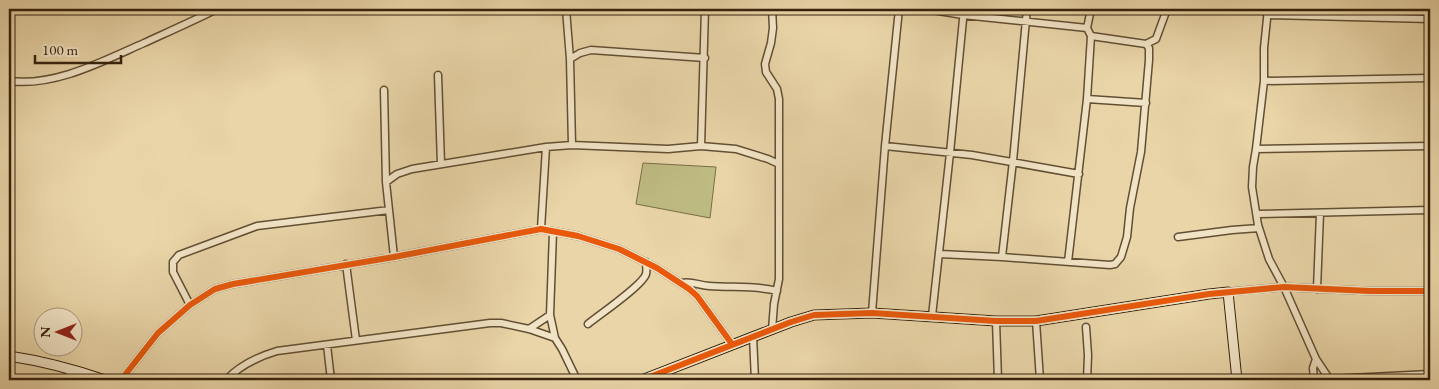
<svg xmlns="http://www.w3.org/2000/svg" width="1439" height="389" viewBox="0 0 1439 389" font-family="'EB Garamond',serif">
  <rect width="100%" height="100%" fill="#e9d5a8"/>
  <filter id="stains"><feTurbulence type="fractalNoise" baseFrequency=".004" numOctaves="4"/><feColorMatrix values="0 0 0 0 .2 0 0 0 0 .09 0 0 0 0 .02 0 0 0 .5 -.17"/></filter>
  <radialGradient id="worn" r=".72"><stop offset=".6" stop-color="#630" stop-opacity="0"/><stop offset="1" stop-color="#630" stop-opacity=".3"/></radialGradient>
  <path fill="#bebb82" stroke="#7a6e47" d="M643,163L716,167L710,218L636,204Z"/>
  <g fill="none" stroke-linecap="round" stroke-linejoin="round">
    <g stroke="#624f33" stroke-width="9">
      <path id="street" d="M566,9L570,59L572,145
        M926,9L963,15L1087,28
        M1268,9L1264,48V81L1256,149L1253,167L1252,187L1258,225L1269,259L1284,287L1316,359L1330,380
        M1267,15L1430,19
        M1146,44L1156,39L1167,9
        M570,59L580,53L591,50L705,58
        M438,75L441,164
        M9,81C55,87 103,61 144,43C168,32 193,21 217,9
        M1264,81L1430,78
        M384,90L386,182
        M1087,99L1146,103
        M701,146L705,9
        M885,146L972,155L1079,174
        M1256,149L1430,146
        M1257,214L1430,210
        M541,229L546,147
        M553,232L550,315L555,338
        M1178,237L1232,230L1259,228
        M940,254L1002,257L1110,265L1115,264L1121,257L1127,237L1130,208L1141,152L1149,60V48L1146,44L1091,36
        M394,257L386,182L397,174L412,169L546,147L572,145L668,149L701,146L736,149L768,159L779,164
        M1002,257L1013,161L1027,9
        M1068,262L1087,99L1091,36L1087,28L1091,9
        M346,264L356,340
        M681,283C693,281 697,285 709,286C732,288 754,285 777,291
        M1317,289L1320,213
        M1228,292L1284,287L1370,291H1430
        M190,305L173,272V262L179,255L257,226L389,210
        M872,313L885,146L899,9
        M932,316L950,153L964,9
        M996,321L998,380
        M1036,321L1040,380
        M588,324C599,315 643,285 646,274C647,270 646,266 646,262
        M1086,327L1088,355L1087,380
        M529,329L550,315
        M772,330L774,304L779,279V99L777,89L766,72L765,64L771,43L773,28L772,9
        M753,336L755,380
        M327,345L331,380
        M1330,379L1430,374
        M67,380L72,369
        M121,380L158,333L190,305L215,289L233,284L394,257L541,229L578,236L619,249L657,268L689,289L697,296L732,344
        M226,380C240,365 257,357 277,351L490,323H501L529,329L555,338L562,349L577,380
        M1314,380L1313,368L1316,359"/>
    </g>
    <g stroke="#35220c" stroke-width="11">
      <path id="secondary" d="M9,356C42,361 73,369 105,380
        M642,380L791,322L814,315L872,313L996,321H1036L1209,294L1228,292L1237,380"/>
    </g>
    <use href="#street" stroke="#f1e4c6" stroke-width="6"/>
    <use href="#secondary" stroke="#f1e4c6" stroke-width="9"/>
    <g stroke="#f1e4c6" stroke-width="9">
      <path id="cycleway" d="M121,380L158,333L190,305L215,289L233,284L394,257L541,229L578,236L619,249L657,268L689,289L697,296L732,344
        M642,380L791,322L814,315L872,313L996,321H1036L1209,294L1284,287L1370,291H1430"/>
    </g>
    <use href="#cycleway" stroke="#e8590c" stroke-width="6"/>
  </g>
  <rect width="1439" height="389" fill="none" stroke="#e9d5a8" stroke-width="30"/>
  <rect x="10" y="10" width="1419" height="369" fill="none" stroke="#35220c" stroke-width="2.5"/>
  <rect x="15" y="15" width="1409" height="359" fill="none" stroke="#35220c"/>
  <g transform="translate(58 332) rotate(270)"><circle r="24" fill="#f1e4c6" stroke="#a6967c"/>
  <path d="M0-4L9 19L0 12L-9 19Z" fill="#8f2418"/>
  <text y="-8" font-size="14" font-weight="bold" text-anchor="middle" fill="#35220c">N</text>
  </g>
  <path d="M35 55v8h86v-8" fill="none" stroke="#35220c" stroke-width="2.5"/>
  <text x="42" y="55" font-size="15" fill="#35220c" stroke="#f1e4c6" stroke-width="4" paint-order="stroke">100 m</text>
  <rect width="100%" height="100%" filter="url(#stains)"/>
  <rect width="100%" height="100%" fill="url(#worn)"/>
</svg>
